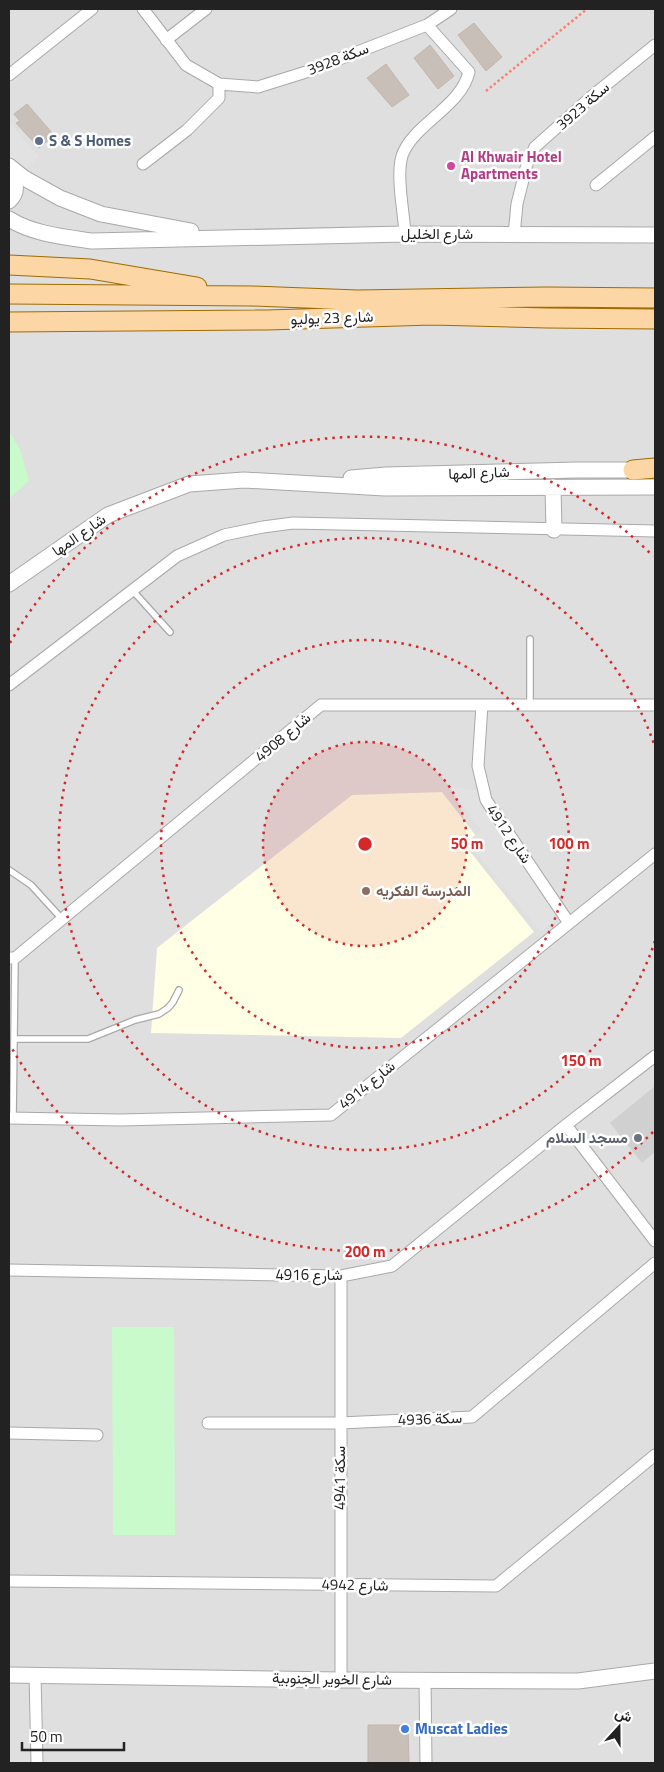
<svg xmlns="http://www.w3.org/2000/svg" width="664" height="1772" viewBox="0 0 664 1772" font-family="'Titillium Web',Vazirmatn,sans-serif">
  <rect width="100%" height="100%" fill="#f2efe9"/>
  <path fill="#e0dfdf" d="M9,9H655V1763H9Z"/>
  <path fill="#ffffe5" d="M442,792L479,840L468,849L534,932L401,1038L151,1033L157,948L352,795Z"/>
  <path fill="#d0d0d0" d="M655,1086V1152L642,1163L610,1123Z"/>
  <path fill="#c8facc" d="M9,431L20,449L29,481L9,499Z
    M112,1327H174L175,1535H113Z"/>
  <path fill="#e2e2e2" d="M9,122L39,157L24,170L9,160Z
    M448,785L478,791L567,910L541,932L467,842L481,830Z"/>
  <path fill="#c7bfb8" stroke="#c4b6ab" d="M474,23L502,57L486,71L458,35Z
    M430,45L454,76L438,89L414,58Z
    M386,64L409,95L392,107L367,78Z
    M27,104L54,135L39,148L16,123L20,121L14,114Z
    M368,1725H408L409,1763H368Z"/>
  <g fill="none" stroke-linecap="round" stroke-linejoin="round">
    <g stroke="#a9a9a9" stroke-width="8">
      <path id="service" d="M133,591L170,632
        M530,705V639
        M9,870L31,885L62,919
        M14,1039H88L135,1020L159,1014L168,1008L173,1002L179,990
        M13,1118L15,958"/>
    </g>
    <g stroke="#a9a9a9" stroke-width="13">
      <path id="minor" d="M143,9L186,65L219,84V98L187,130L143,164
        M166,40L206,9
        M9,75L92,9
        M219,84L258,87L306,72L427,25L451,9
        M596,185L655,137
        M405,234C404,213 396,176 402,156C412,125 461,107 469,72L427,25
        M514,235L517,204L527,164L535,147L591,97L655,45
        M9,685L177,556L224,535L263,527L293,523L655,531
        M482,705L478,766L486,800L569,923
        M9,958H15L321,705H655
        M9,1118L120,1120L331,1115L655,854
        M566,1125L655,1241
        M9,1270L341,1276L392,1266L566,1125L655,1056
        M208,1423H340L472,1417L655,1263
        M9,1433L97,1435
        M9,1581L496,1586L655,1455
        M35,1674L37,1763
        M341,1680V1276
        M425,1680L426,1763"/>
    </g>
    <g stroke="#a9a9a9" stroke-width="17">
      <path id="tertiary" d="M9,166L24,178L60,198L101,214L191,231
        M9,171C16,181 19,192 9,201
        M9,219C33,234 64,237 92,241L405,234L655,235
        M351,478L386,475L577,470H643
        M553,487L554,530
        M9,584L108,515L189,484L244,480L385,488L655,487
        M9,1675L341,1680L578,1681L655,1671"/>
    </g>
    <g stroke="#a06b00" stroke-width="21">
      <path id="primary" d="M9,265L90,269L197,287
        M9,294L252,296L357,300L547,297L655,298
        M9,322L267,320L432,315L547,318L655,319
        M633,470L655,468"/>
    </g>
    <path stroke="#fa8072" stroke-width="2.5" stroke-dasharray="2.5 2.5" stroke-linecap="butt" d="M486,91L587,9"/>
    <use href="#service" stroke="#fff" stroke-width="5.5"/>
    <use href="#minor" stroke="#fff" stroke-width="11"/>
    <use href="#tertiary" stroke="#fff" stroke-width="15"/>
    <use href="#primary" stroke="#fcd6a4" stroke-width="19"/>
  </g>
  <circle cx="365" cy="844" r="102" fill="#d62828" fill-opacity=".12"/>
  <g fill="none" stroke="#d62828" stroke-width="2.5" stroke-dasharray="2.5 5">
    <circle cx="365" cy="844" r="102"/>
    <circle cx="365" cy="844" r="204"/>
    <path d="M655 941A306 306 0 1 1 655 747"/>
    <path d="M653 1132A408 408 0 0 1 10 1045M10 643A408 408 0 0 1 653 556"/>
  </g>
  <circle fill="#5c6f8a" stroke="#fff" stroke-width="2" cx="39" cy="141" r="5"/>
  <circle fill="#d1479c" stroke="#fff" stroke-width="2" cx="451" cy="166" r="5"/>
  <circle fill="#8d6e63" stroke="#fff" stroke-width="2" cx="366" cy="891" r="5"/>
  <circle fill="#6b7280" stroke="#fff" stroke-width="2" cx="638" cy="1138" r="5"/>
  <circle fill="#3f7fe0" stroke="#fff" stroke-width="2" cx="405" cy="1729" r="5"/>
  <g text-anchor="middle" stroke-width="5" stroke-linejoin="round" paint-order="stroke">
    <g font-size="15" fill="#222" stroke="#fff">
      <text transform="translate(338 59) rotate(-21)" y="5">سكة 3928</text>
      <text transform="translate(583 106) rotate(-41)" y="5">سكة 3923</text>
      <text x="437" y="239">شارع الخليل</text>
      <text transform="translate(332 318) rotate(-2)" y="5">شارع 23 يوليو</text>
      <text transform="translate(479 473) rotate(-2)" y="5">شارع المها</text>
      <text transform="translate(79 535) rotate(-35)" y="5">شارع المها</text>
      <text transform="translate(283 737) rotate(-40)" y="5">4908 شارع</text>
      <text transform="translate(509 834) rotate(56)" y="5">4912 شارع</text>
      <text transform="translate(367 1085) rotate(-39)" y="5">4914 شارع</text>
      <text x="309" y="1280">4916 شارع</text>
      <text transform="translate(430 1419) rotate(-2)" y="5">سكة 4936</text>
      <text transform="translate(340 1478) rotate(-90)" y="5">سكة 4941</text>
      <text transform="translate(355 1585) rotate(1)" y="5">4942 شارع</text>
      <text transform="translate(332 1679) rotate(1)" y="5">شارع الخوير الجنوبية</text>
    </g>
    <g font-size="15" font-weight="bold" fill="#4e5e75" stroke="#fff" text-anchor="start">
      <text x="49" y="146">S &amp; S Homes</text>
    </g>
    <g font-size="15" font-weight="bold" fill="#b23c85" stroke="#fff" text-anchor="start">
      <text x="461" y="162">Al Khwair Hotel<tspan x="461" dy="17">Apartments</tspan></text>
    </g>
    <g font-size="15" font-weight="bold" fill="#785e54" stroke="#fff" text-anchor="start">
      <text x="376" y="896">المدرسة الفكريه</text>
    </g>
    <g font-size="15" font-weight="bold" fill="#5b616d" stroke="#fff" text-anchor="end">
      <text x="628" y="1143">مسجد السلام</text>
    </g>
    <g font-size="15" font-weight="bold" fill="#366cbe" stroke="#fff" text-anchor="start">
      <text x="415" y="1734">Muscat Ladies</text>
    </g>
  </g>
  <circle cx="365" cy="844" r="8" fill="#d62828" stroke="#fff" stroke-width="2.5"/>
  <g font-size="15" text-anchor="middle" font-weight="bold" fill="#d62828" stroke="#fff" stroke-width="5" stroke-linejoin="round" paint-order="stroke">
    <text x="467" y="849">50 m</text>
    <text x="569" y="849">100 m</text>
    <text x="581" y="1066">150 m</text>
    <text x="365" y="1257">200 m</text>
  </g>
  <rect width="664" height="1772" fill="none" stroke="#222222" stroke-width="20"/>
  <g transform="translate(619 1727) rotate(21)" stroke="#ffffff" stroke-width="4" paint-order="stroke">
  <path d="M0-4L9 19L0 12L-9 19Z" fill="#222222"/>
  <text y="-8" font-size="14" font-weight="bold" text-anchor="middle" fill="#222222">ش</text>
  </g>
  <path d="M22 1742v8h102v-8" fill="none" stroke="#222222" stroke-width="2.5"/>
  <text x="30" y="1742" font-size="15" fill="#222222" stroke="#ffffff" stroke-width="4" paint-order="stroke">50 m</text>
</svg>
